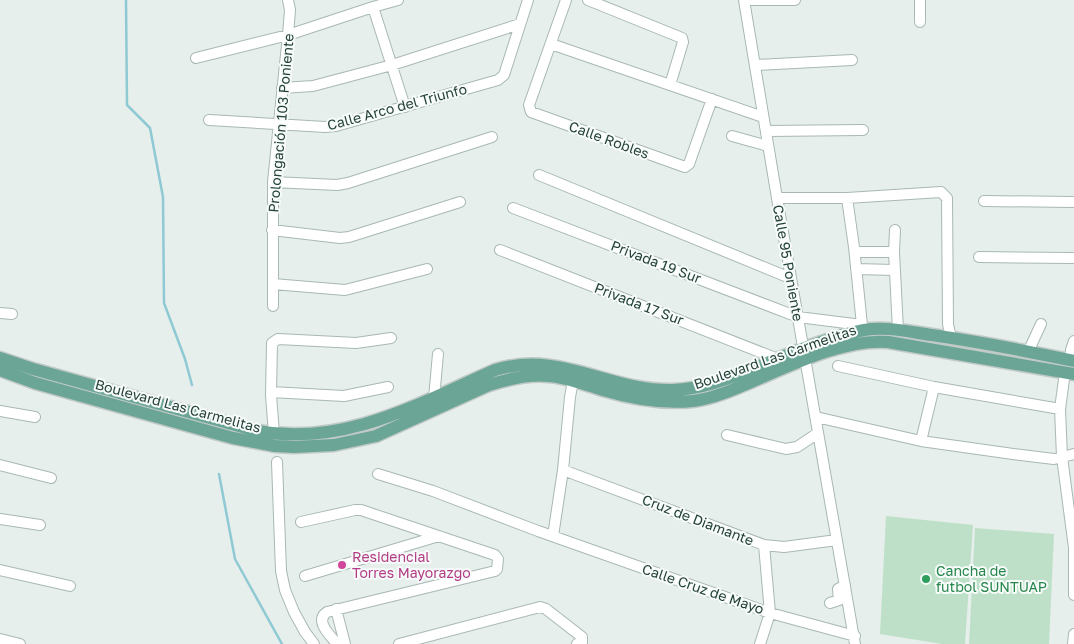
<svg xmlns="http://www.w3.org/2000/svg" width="1074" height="644" viewBox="0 0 1074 644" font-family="'Golos Text',sans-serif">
  <rect width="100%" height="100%" fill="#e6efeb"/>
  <path fill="#bfe0c8" d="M886,516L973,525L965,644H942L880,634Z
    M975,528L1054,534L1049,644H969Z"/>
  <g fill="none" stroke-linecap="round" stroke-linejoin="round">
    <path stroke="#8ec9d4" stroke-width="2.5" d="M126,0L127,105L150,128L163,197L164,303L185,359L192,385
      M219,474L235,559L282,644"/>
    <g stroke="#a8b8b2" stroke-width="12">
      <path id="minor" d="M566,0L529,105L531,112L685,167L689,164L712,99
        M588,0L682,38L683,42L670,85
        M744,0L777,198L855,644
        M744,0H795
        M920,0V22
        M373,7L405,107
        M551,44L763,117
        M196,58L288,35L373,7L398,0
        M755,65L852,60
        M282,88L313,86L392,65L520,24
        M209,120L325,127L336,126L498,80L504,75L528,0
        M766,131L863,130
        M732,136L768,146
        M539,175L790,278
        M273,182L337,185L348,183L492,137
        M777,198H847L941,192L947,198L948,324L951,338
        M847,198L854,247L862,325
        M984,201L1074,202
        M513,208L798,317L862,325L865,330
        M272,230L340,238L349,237L460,202
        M895,230L894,252L898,330
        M500,250L778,359
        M855,252H894
        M979,257L1074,258
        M856,269L894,270
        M273,284L345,290L427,269
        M273,306V182L288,35L290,10L288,0
        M0,313L12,314
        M1028,352L1041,324
        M1070,360L1071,350L1074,341
        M838,366L934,387L1060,409
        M1065,372L1060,409L1062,457L1074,548V595
        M271,392L344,396L388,387
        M434,398L438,354
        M0,411L35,417
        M816,417L921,441L1013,454L1054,459L1074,454
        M274,434L271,395L272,343L278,339L356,343L391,338
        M727,435L786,449L797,447L818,433
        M921,441L934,387
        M277,462L281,571L285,590L294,612L305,632L314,644
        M0,465L51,478
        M563,470L764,545L784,547L837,540
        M378,474L433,491L538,531L770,613L855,636
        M0,519L40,525
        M301,522L355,510H361L495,555L498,559L497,569L495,571L327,612C314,621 330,635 337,644
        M553,536L563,470L570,397L573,381
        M0,570L70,586
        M305,576L439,536
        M830,603L839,600L838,589L845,585
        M336,609L345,644
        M0,639L20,644
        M399,644L540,607L546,609L582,637V642L577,644
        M760,644L770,613L764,545
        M1073,644L1074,634"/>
    </g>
    <g stroke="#c2cac8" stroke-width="15">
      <path id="major" d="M0,358L33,369L257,431C344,447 418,404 495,370C561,350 609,392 673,390C700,389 725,380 750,370C787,355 825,338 864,330C887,326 910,332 932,335C980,342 1027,351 1074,361
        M0,370L35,383L233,438L275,446L294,447L334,445L376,436L489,385C508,379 528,374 548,376C567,377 586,385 603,390C633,399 663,404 693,401C711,399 728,392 744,385C785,368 843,338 888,342L1074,374"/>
    </g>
    <use href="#minor" stroke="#fff" stroke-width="10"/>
    <use href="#major" stroke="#6aa596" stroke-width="12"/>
  </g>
  <circle fill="#d1479c" stroke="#f7fbf9" stroke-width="2" cx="342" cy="565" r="5"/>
  <circle fill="#2e9e5b" stroke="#f7fbf9" stroke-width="2" cx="926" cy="579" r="5"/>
  <g text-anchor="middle" stroke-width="4" stroke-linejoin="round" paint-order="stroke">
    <g font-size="14" fill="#24423a" stroke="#f7fbf9">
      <text transform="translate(397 107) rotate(-15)" y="5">Calle Arco del Triunfo</text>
      <text transform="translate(281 123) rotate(-85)" y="5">Prolongación 103 Poniente</text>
      <text transform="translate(609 140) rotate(20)" y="5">Calle Robles</text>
      <text transform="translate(656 262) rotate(21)" y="5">Privada 19 Sur</text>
      <text transform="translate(788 263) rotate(80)" y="5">Calle 95 Poniente</text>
      <text transform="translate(639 304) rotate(21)" y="5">Privada 17 Sur</text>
      <text transform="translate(775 357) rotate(-19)" y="5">Boulevard Las Carmelitas</text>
      <text transform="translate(178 406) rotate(15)" y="5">Boulevard Las Carmelitas</text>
      <text transform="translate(698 520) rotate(21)" y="5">Cruz de Diamante</text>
      <text transform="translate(703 589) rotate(19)" y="5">Calle Cruz de Mayo</text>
    </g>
    <g font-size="14" fill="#b23c85" stroke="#f7fbf9" text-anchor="start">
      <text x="352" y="562">Residencial<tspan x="352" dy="16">Torres Mayorazgo</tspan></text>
    </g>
    <g font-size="14" fill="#27864d" stroke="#f7fbf9" text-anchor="start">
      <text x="936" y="576">Cancha de<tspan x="936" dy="16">futbol SUNTUAP</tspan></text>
    </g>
  </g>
</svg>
